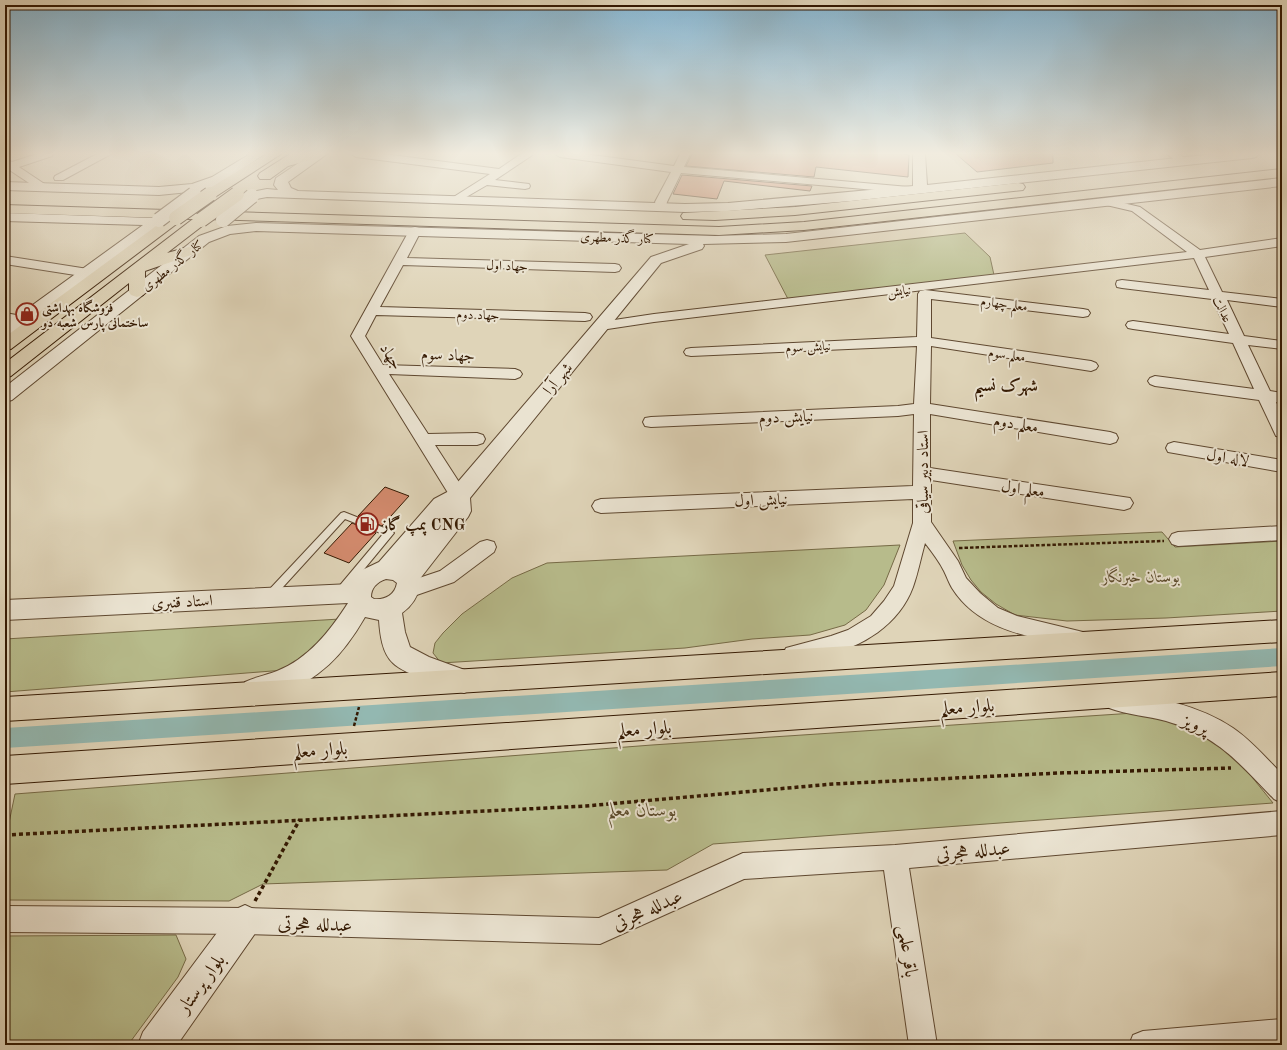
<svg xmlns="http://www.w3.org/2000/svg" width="1287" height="1050" viewBox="0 0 1287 1050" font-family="'Old Standard TT',Amiri,serif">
  <rect width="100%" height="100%" fill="#dfd4b8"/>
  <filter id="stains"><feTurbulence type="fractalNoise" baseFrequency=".005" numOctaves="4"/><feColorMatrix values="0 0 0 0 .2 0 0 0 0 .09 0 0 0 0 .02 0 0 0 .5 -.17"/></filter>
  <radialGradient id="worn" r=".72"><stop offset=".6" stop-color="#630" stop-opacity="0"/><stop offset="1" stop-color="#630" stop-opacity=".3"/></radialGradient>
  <path fill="#b7bb8b" stroke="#766a46" d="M965,233L990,257L994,275L788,299L765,255Z
    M1162,532L1175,547L1282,541V611L1166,618L1067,621L1015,615L996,604L981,592L971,580L962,565L953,541Z
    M900,545L884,585L866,610L845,625L810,635L752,639L685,648L441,663L433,653L435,643L443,633L462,614L512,578L547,563Z
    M340,619L347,629L285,670L5,692V639Z
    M1134,713L1192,727L1235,756L1273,803L713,844L667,870L263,884L229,901L5,900V842L15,794L652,745Z
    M176,935L186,959L178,977L128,1045H5V936Z"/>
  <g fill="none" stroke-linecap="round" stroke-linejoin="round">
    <path fill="#93b8b1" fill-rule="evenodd" d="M1282,648V666L5,748V728Z"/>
  </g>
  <path fill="#d28a6d" stroke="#341902" d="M692,154H903L909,155L908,177L816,167L814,177L686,166Z
    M956,154H1053V163L977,172Z
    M682,175L812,186L810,191L724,181L717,199L673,194Z
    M385,487L409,496L382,526L358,516Z
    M352,523L376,533L349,563L324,553Z"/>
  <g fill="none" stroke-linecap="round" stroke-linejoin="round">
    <g stroke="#5f4830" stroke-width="2">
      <path id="service" d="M344,512L392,531L394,533L342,596L339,597L336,596L334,593L336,590L383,534L345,519L273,598L270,599L267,598L265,595L267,592L341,513Z"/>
    </g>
    <g stroke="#5f4830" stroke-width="2">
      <path id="minor" d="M37,154H53L52,156L19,167L46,185L47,187L46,189H38L5,167V159L12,162Z
        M97,154H111L63,180H55L54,178L55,176Z
        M351,154H384L499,169L521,154H534L495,180L529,184L530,186L529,188L525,189L487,185L456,203L450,200L452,198L490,174L356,157Z
        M555,154H585L674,166L680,154H690L684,167L909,187L914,190L909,193L681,173L667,202L665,209H657L655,202L671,172L560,157Z
        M1167,154H1179L1189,162L1184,165L1180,164Z
        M1106,199L1140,207L1200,250L1282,238V246L1205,257L1222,292L1282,299V307L1227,300L1244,336L1282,341V349L1248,345L1270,391L1282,393V403L1276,402L1282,415V437L1276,436L1259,400L1155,386L1150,384L1148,381L1150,378L1155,376L1254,389L1233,343L1133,329L1128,328L1126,325L1128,322L1133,321L1229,334L1212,299L1122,288L1117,287L1116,284L1117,281L1122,280L1209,290L1194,258L654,322L601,330L596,329L594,326L596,323L601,322L654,314L1187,252L1132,211L1102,204L1100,202L1102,200Z
        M415,227L419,228L421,231L407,258L615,264L619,265L621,268L619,271L615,272L403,265L380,307L585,313L590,314L592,317L590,320L585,321L376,315L365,336L383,365L515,369L520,371L522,374L520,377L515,379L389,374L428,434L477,433L483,435L485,439L483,443L477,445H435L468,496L465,501L459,502L453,501L351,336L409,231L411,228Z
        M5,256L88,269L92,270L94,273L92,276L88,277L5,264Z
        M925,290L1083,309L1088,310L1090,313L1088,316L1083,317L931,299V338L1091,361L1096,363L1098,366L1096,369L1091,371L931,346L930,404L1110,432L1116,434L1118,438L1116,442L1110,444L930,414V468L1130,498L1133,503L1130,508L1124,510L931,480V522L958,561L966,578L980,593L998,608L1017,616L1083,632L1086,638L1083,644L1076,647C1031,637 979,631 952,588C949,583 947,577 944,571C939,561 932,552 925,543C921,557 918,573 913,587C899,625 862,647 824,656C812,659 798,665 786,660L783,654L786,648L831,636L848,630L871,616L884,601L894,586L913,523V499L601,513L595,511L592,506L595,501L601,499L913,486L914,414L898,416L651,427L645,426L643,422L645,418L651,417L898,406L914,404L917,346L691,356L686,355L684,352L686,349L691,348L917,337L918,294L920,291Z
        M5,313L28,317L30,320L28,323L23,324L5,321Z
        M1174,442L1282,460V472L1168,452L1166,448L1168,444Z
        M1282,526V540L1178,546L1172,544L1169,539L1172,534L1178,532Z
        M487,540L494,542L496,547L494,552L454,582L408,598L401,596L398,590L401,584L440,571L480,542Z
        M1117,691C1156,697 1199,705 1233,728C1252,741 1266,758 1282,774V803L1274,799C1238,762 1218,736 1166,721C1148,716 1127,715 1109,708L1106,701L1109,694Z
        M1282,811V835L909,868L937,1045H909L884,870L744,879L600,944L245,934L5,932V906L245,908L599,918L743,853L895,845Z
        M1282,1019V1045H1129L1133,1035L1143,1031Z"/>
    </g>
    <g stroke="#5f4830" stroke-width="2">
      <path id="tertiary" d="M250,154H265L209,191L204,192L199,191L159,195L5,190V182L159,187L192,184L212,177Z
        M312,154H327L288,182L291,188L298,191L685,204L728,203L913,186V154H925L927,185L1214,154H1258L1256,157L1252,158L851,201L728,211L685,212L267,197L252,200L247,199L245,196L247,193L267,189L278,190L274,185L276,178Z
        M1282,178V186L786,242L703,244L704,246L702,249L661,263L470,498L471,511L468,517L419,580L421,584C418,596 412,606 402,613L405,632L410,647L429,657L473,673L477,681L473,689L464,693C449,688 403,674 393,663C382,653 380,634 379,620L365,617C343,655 320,680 277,695C271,697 260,702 253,702C251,702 247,699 245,698L241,690L245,682C255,677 267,675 277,671C308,659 330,631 348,603L5,620V600L351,584L360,571L379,562L434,499L451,490L651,257L689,244L256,231L230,234L209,242L12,400L5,402V387L199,236L227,226L256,223L715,236L786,234ZM386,579L393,580L397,583C395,595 385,600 374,599L371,597C371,588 377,582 386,579Z
        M5,213L153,218L159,216L164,217L166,220L161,226L11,337L5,338V325L143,225L5,221Z
        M245,905L256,910L261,921L256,932L177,1045H138L143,1032L234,910Z"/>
    </g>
    <g stroke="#341902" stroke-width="2">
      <path id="primary" d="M266,154H281L215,197H205L203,194L205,191Z
        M290,154H324L322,157L288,166L270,179H260L258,176L260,173Z
        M1282,169V177L804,230L719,235L208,219L206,223L167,253L189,247L194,248L196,251L194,254L145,271V292L143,295L137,297L131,295L129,292V283L11,376L5,378V363L193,219H183L11,349L5,350V337L167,218L5,213V205L719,227L804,222Z
        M1018,183L1023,184L1025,187L1023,190L795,215L715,220L683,219L681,216L683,213L795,207Z
        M1282,620V642L5,721V697Z
        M1282,672V696L5,784V756Z"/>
    </g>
    <path stroke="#341902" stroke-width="2.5" stroke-dasharray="3.5 2" stroke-linecap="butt" d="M959,548L1164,541
      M354,726L359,707"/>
    <path stroke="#341902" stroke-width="3.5" stroke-dasharray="4 3" stroke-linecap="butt" d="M5,835L586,806L833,784L1059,773L1231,768
      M255,901L300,819"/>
    <use href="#service" fill="#eae3d1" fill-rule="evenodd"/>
    <use href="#minor" fill="#eae3d1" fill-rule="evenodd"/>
    <use href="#tertiary" fill="#eae3d1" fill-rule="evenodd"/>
    <use href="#primary" fill="#dfd4b8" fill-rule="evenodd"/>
    <g stroke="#5f4830" stroke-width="16" stroke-linecap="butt">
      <path id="tertiary-bridge" d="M159,220L194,194
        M223,220L252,196"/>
    </g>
    <g stroke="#341902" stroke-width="16" stroke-linecap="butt">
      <path id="primary-bridge" d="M176,218L210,194
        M201,220L237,194"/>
    </g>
    <use href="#tertiary-bridge" stroke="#eae3d1" stroke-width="14"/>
    <use href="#primary-bridge" stroke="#dfd4b8" stroke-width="14"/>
  </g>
  <linearGradient id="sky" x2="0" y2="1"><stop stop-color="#86b6d2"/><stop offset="0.51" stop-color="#f1ecdf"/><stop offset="1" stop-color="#f1ecdf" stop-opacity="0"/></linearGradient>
  <rect width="1287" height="301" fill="url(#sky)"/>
  <defs>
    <g id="shop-ring" transform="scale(1.15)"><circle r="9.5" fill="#eae3d1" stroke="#8f2418" stroke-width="1.5"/><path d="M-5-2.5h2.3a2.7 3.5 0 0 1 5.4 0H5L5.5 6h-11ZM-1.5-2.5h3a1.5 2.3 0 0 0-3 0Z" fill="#8f2418"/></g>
    <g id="fuel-ring" transform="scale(1.15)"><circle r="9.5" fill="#eae3d1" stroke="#8f2418" stroke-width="1.5"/><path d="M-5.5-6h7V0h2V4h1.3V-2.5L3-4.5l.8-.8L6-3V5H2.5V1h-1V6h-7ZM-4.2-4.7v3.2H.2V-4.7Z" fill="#8f2418"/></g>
  </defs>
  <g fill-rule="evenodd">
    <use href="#shop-ring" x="27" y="314"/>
    <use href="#fuel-ring" x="367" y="524"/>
  </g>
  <g text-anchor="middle" stroke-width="4" stroke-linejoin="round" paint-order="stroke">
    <g font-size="13" fill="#341902" stroke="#eae3d1">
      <text transform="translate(617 237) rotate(2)" y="5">کنار گذر مطهری</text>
      <text transform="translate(172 265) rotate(-38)" y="5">کنار گذر مطهری</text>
      <text transform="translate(507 265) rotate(2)" y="5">جهاد اول</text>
      <text transform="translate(899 290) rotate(-7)" y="5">نيايش</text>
      <text transform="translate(1004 303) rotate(7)" y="5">معلم چهارم</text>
      <text transform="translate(1223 309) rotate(64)" y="5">عدالت</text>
      <text transform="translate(478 314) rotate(2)" y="5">جهاد دوم</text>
      <text transform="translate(808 346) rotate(-3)" y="5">نیایش سوم</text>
      <text transform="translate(1007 354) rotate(8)" y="5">معلم سوم</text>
    </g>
    <g font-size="13" font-weight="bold" fill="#341902" stroke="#eae3d1" text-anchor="start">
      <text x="42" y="312">فروشگاه بهداشتی<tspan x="42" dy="15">ساختمانی پارس شعبه دو</tspan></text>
    </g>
    <g font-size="16" fill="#341902" stroke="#eae3d1">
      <text transform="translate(448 354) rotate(2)" y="6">جهاد سوم</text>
      <text transform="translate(392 356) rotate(58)" y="6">جهاد</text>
      <text transform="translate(557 378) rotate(-50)" y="6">شهر آرا</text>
      <text transform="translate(786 416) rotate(-2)" y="6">نیایش دوم</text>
      <text transform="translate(1016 423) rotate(9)" y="6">معلم دوم</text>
      <text transform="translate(1228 457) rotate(10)" y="6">لاله اول</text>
      <text transform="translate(922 472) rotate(-90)" y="6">استاد دبیر سیاقی</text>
      <text transform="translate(1023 488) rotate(8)" y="6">معلم اول</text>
      <text transform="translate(761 499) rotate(-2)" y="6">نیایش اول</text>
      <text transform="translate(182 601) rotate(-3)" y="6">استاد قنبری</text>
    </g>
    <g font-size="16" font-weight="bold" fill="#341902" stroke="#eae3d1" text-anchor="start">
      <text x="382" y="530">پمپ گاز CNG</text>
    </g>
    <g font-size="16" font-style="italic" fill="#5b4a2b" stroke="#eae3d1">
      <text x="1141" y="582">بوستان خبرنگار</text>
    </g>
    <g font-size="17" font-weight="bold" fill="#341902" stroke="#eae3d1">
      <text x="1006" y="391">شهرک نسیم</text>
    </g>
    <g font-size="19" fill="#341902" stroke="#eae3d1">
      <text transform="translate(967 706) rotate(-4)" y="7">بلوار معلم</text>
      <text transform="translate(1196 723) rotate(23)" y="7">پرویز</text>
      <text transform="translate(644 728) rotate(-4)" y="7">بلوار معلم</text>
      <text transform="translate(320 749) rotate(-4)" y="7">بلوار معلم</text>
      <text transform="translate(973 850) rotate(-5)" y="7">عبدلله هجرتی</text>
      <text transform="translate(647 909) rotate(-24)" y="7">عبدلله هجرتی</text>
      <text transform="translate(315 923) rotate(2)" y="7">عبدلله هجرتی</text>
      <text transform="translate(909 951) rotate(82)" y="7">باقر علمی</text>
      <text transform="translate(200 983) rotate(-54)" y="7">بلوار پرستار</text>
    </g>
    <g font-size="19" font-style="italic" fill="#5b4a2b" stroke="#eae3d1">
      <text x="642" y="816">بوستان معلم</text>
    </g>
  </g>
  <rect width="1287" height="1050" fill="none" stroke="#dfd4b8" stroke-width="20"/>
  <rect x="6" y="6" width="1275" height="1038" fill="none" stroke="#341902" stroke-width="2"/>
  <rect x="10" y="10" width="1267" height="1030" fill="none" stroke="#341902"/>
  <rect width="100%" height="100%" filter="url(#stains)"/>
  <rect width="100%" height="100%" fill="url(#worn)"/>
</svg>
